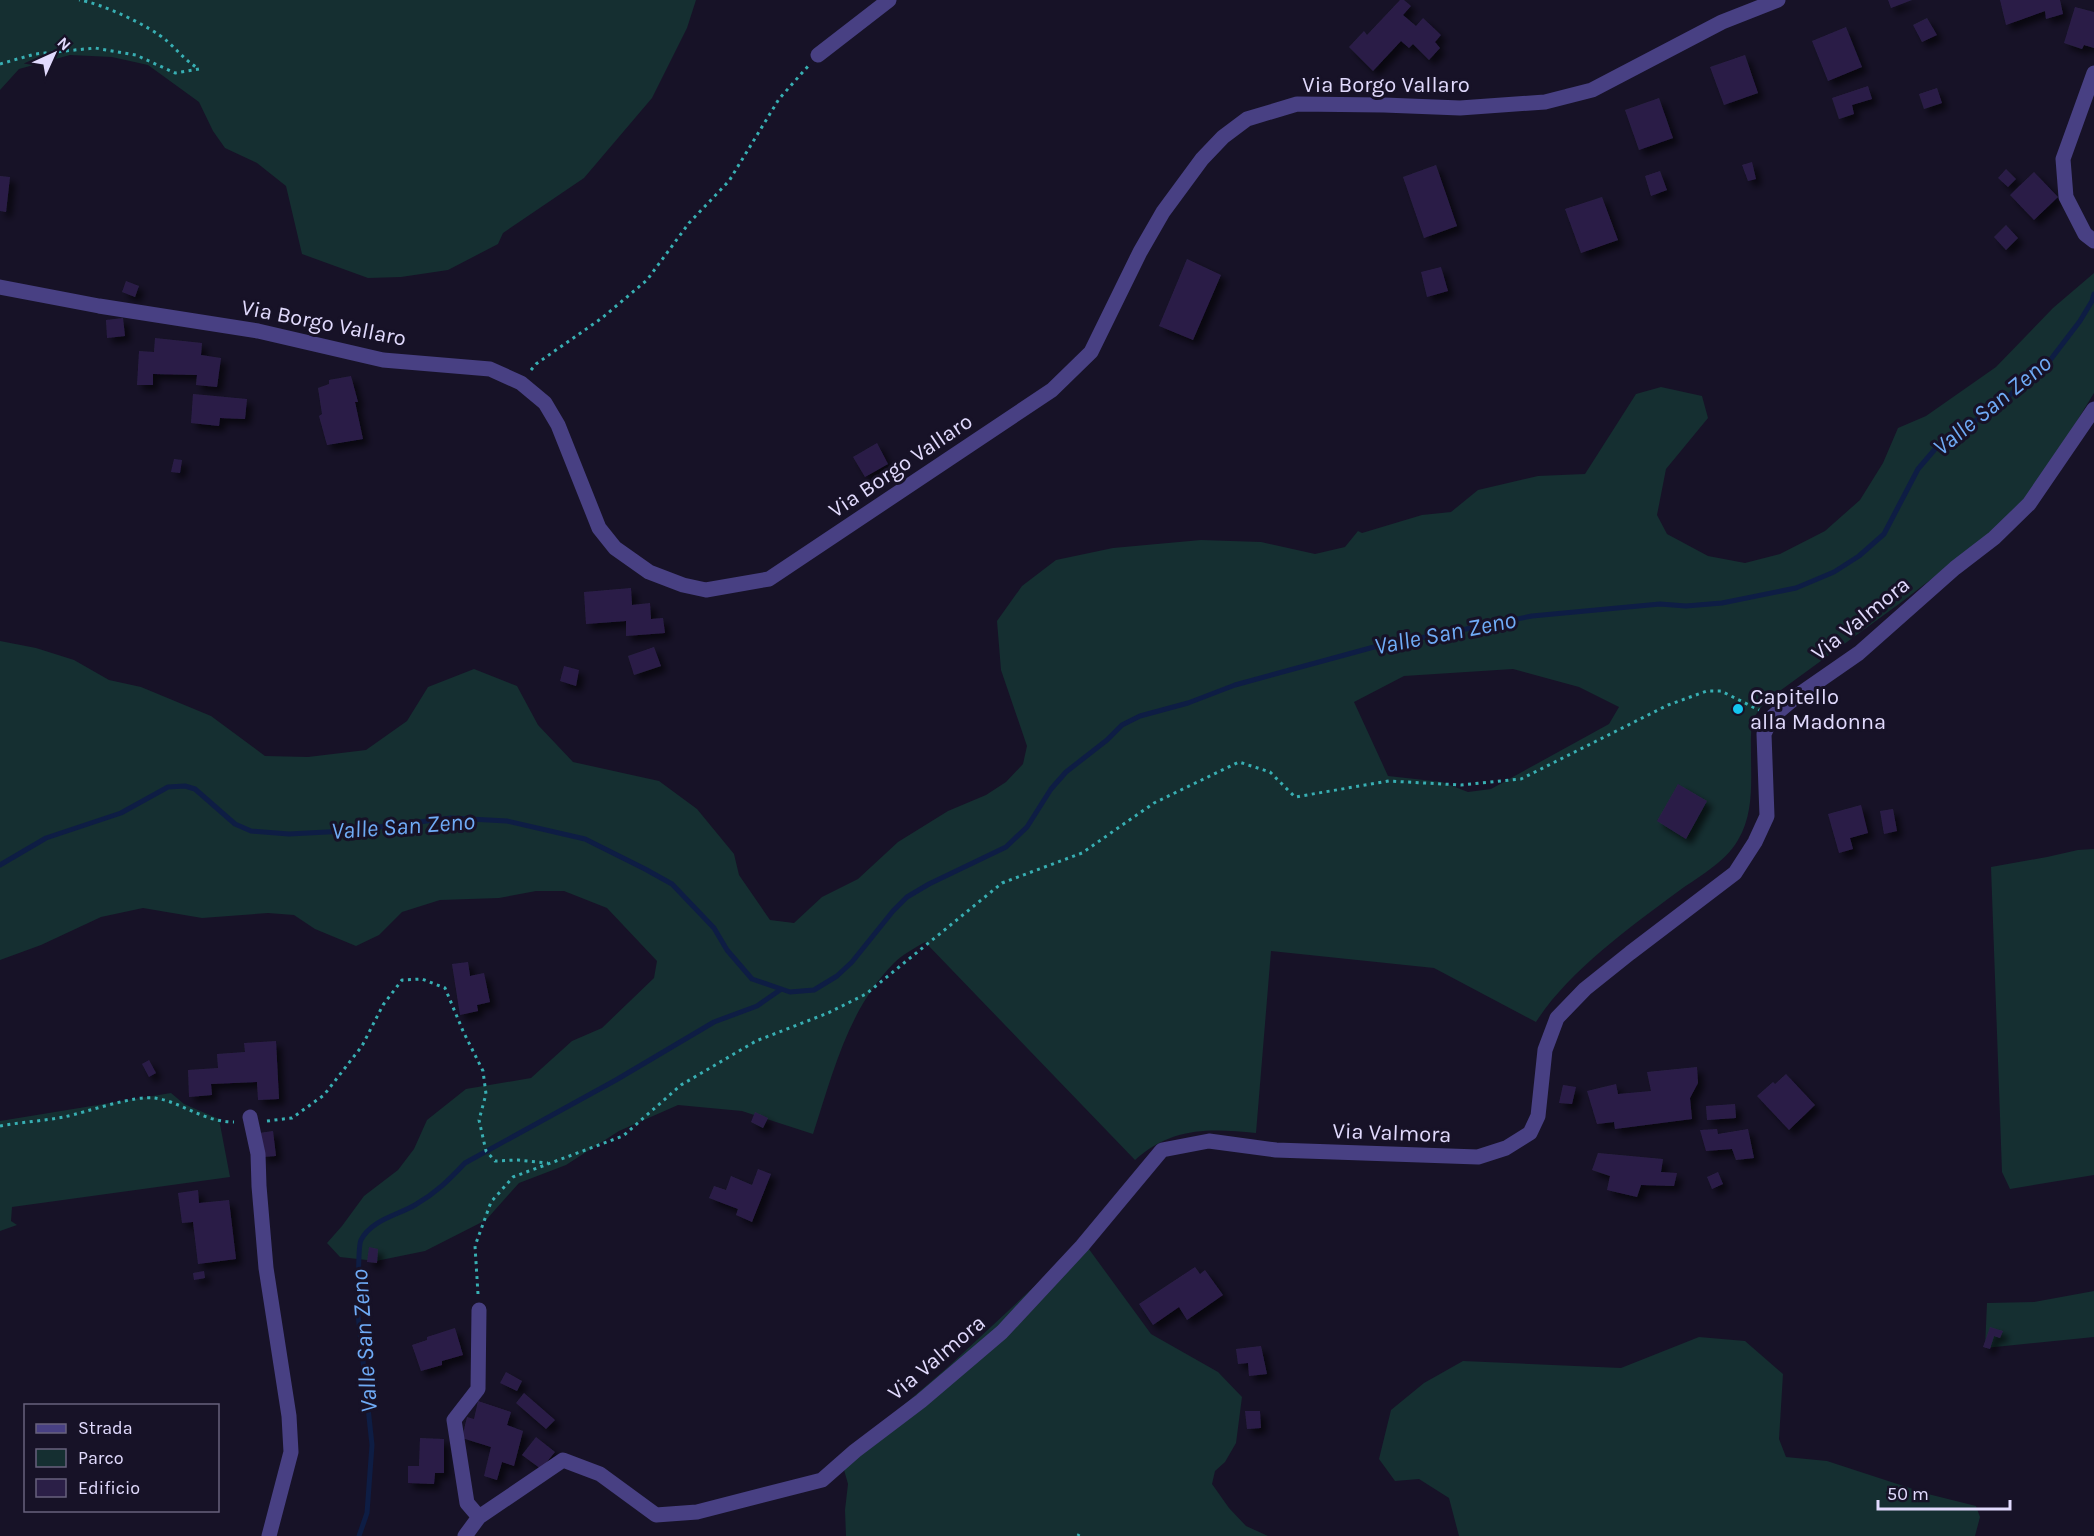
<svg xmlns="http://www.w3.org/2000/svg" width="2094" height="1536" viewBox="0 0 2094 1536" font-family="Karla,sans-serif">
  <defs>
    <filter id="shadow"><feDropShadow dx="5.5" dy="5.5" stdDeviation="3" flood-color="#0009"/></filter>
  </defs>
  <rect width="100%" height="100%" fill="#171227"/>
  <path fill="#152f31" fill-rule="evenodd" d="M0,0H696L687,28L652,98L584,178L503,233L498,244L448,270L401,277L368,278L302,254L286,186L257,163L225,148L213,131L199,102L148,65L112,57L70,55L19,69L0,90Z
    M2094,273V393L2061,447L2017,510L1986,537L1899,604L1766,701C1762,706 1758,711 1755,716C1750,726 1751,741 1751,752C1751,782 1754,813 1738,840C1725,863 1696,878 1676,893C1630,927 1567,973 1536,1022L1434,968L1271,951L1256,1133C1210,1128 1171,1127 1135,1160L925,942C915,948 903,954 894,963C848,1009 833,1073 813,1134L742,1111L678,1105L619,1131L566,1165L519,1183L486,1220L425,1251L376,1261L340,1257L327,1243L342,1226L364,1196L398,1170L414,1149L427,1120L466,1089L531,1078L572,1041L602,1028L654,978L657,961L607,908L564,891H536L499,898L440,900L402,912L379,935L356,946L315,929L294,915L268,913L202,918L143,908L101,917L41,945L0,960V641L36,648L74,660L109,680L141,687L211,716L265,756L308,757L366,750L407,721L428,687L474,669L517,686L538,725L573,762L659,781L697,809L734,854L739,875L770,920L794,923L822,897L858,879L898,842L948,811L986,795L1006,782L1023,764L1027,746L1001,670L997,621L1022,586L1056,560L1113,548L1201,540L1261,542L1315,554L1345,547L1358,531L1362,533L1422,515L1451,512L1478,490L1538,476L1585,474L1636,394L1661,387L1702,396L1708,418L1666,469L1657,515L1667,534L1708,556L1745,563L1780,554L1825,531L1860,500L1883,463L1898,428L1926,416L1996,367L2053,308ZM1513,669L1579,687L1619,707L1609,724L1491,789L1468,792L1442,782L1388,776L1354,702L1404,676Z
    M2094,849V1175L2010,1189L2002,1172L1991,867L2047,857L2078,850Z
    M171,1093L184,1104L219,1119L230,1177L12,1207L11,1221L17,1225L0,1231V1121Z
    M1083,1241L1151,1334L1218,1372L1242,1397L1236,1443L1225,1462L1215,1471L1212,1484L1229,1508L1246,1526L1268,1536H846L845,1510L848,1484L841,1459L948,1367Z
    M2094,1291V1337L1985,1348L1987,1303L2034,1302Z
    M1699,1337L1745,1341L1783,1374L1779,1439L1786,1457L1827,1461L1928,1494L1976,1506L1980,1517L1975,1536H1459L1449,1498L1419,1479L1395,1481L1379,1459L1391,1410L1424,1383L1463,1361L1621,1368Z"/>
  <g fill="none" stroke-linecap="round" stroke-linejoin="round">
    <path stroke="#0e1d44" stroke-width="5" d="M0,865L46,838L121,813L168,787L185,786L195,789L235,824L251,831L289,834L346,831L451,818L507,821L585,839L645,869L672,884L714,928L727,950L752,979L790,992L814,990L837,976L852,962L893,911L907,897L929,884L1006,847L1027,827L1051,789L1066,772L1107,740L1122,725L1140,716L1188,703L1235,685L1374,647L1532,616L1660,604L1686,606L1722,603L1796,588L1834,572L1859,556L1884,534L1918,469L1942,441L1993,410L2051,359L2080,321L2092,301L2094,294
      M359,1536L367,1513L372,1445L357,1305C360,1289 357,1248 361,1240C371,1220 398,1215 415,1205C436,1193 449,1180 465,1163L616,1080L714,1022L757,1006L780,990"/>
  </g>
  <path fill="#2b1f47" filter="url(#shadow)" d="M1400,0H1404L1411,6L1403,15L1416,26L1423,18L1441,35L1435,42L1440,48L1429,60L1413,44L1409,48L1401,41L1373,71L1349,47L1364,31L1367,35Z
    M1888,0H1912L1891,8Z
    M2000,0H2060L2063,14L2046,19L2045,11L2006,25Z
    M2075,7L2094,12V48L2084,45L2082,49L2064,43Z
    M1927,18L1937,35L1922,42L1913,25Z
    M1846,27L1862,67L1828,81L1812,41Z
    M1745,55L1758,93L1724,105L1710,67Z
    M1868,86L1872,99L1852,105L1854,114L1839,119L1832,98Z
    M1937,88L1942,103L1924,109L1919,94Z
    M1659,98L1673,138L1639,150L1625,110Z
    M1752,162L1756,179L1748,181L1742,165Z
    M1436,165L1457,226L1424,238L1403,177Z
    M2006,169L2016,179L2008,187L1998,178Z
    M1660,171L1667,190L1651,196L1645,176Z
    M2034,172L2058,197L2034,220L2010,195Z
    M0,176L10,177L6,212L0,211Z
    M1602,197L1618,240L1581,253L1565,209Z
    M2006,225L2018,238L2006,250L1994,237Z
    M1187,259L1221,275L1193,340L1159,326Z
    M1441,267L1448,291L1427,297L1421,272Z
    M126,281L139,286L135,297L122,292Z
    M123,318L125,336L107,338L106,320Z
    M155,338L202,343L201,355L221,358L217,387L196,385L197,375L153,374V385H137L139,351L154,352Z
    M351,376L358,402H355L363,439L327,445L319,416L322,414L318,388L329,384V380Z
    M193,394L247,399L245,419L220,418L219,426L191,423Z
    M877,443L888,464L865,477L853,457Z
    M174,459L182,460L180,473L171,472Z
    M631,588L632,605L650,603L651,619L663,618L665,633L626,636V621L586,624L584,592Z
    M654,647L661,666L634,675L628,656Z
    M564,666L579,670L576,686L560,681Z
    M1678,784L1707,801L1686,839L1657,821Z
    M1861,805L1868,833L1850,838L1853,849L1839,853L1828,814Z
    M1893,809L1897,831L1884,834L1880,811Z
    M468,962L470,976L484,973L490,1002L477,1005L478,1011L460,1015L452,964Z
    M276,1041L279,1099L258,1100L257,1082L211,1084L212,1095L189,1097L188,1070L218,1068L217,1054L245,1052L244,1043Z
    M149,1060L156,1073L149,1077L142,1064Z
    M1697,1067L1698,1083L1690,1098L1692,1119L1615,1129L1614,1122L1597,1124L1587,1091L1616,1084L1618,1094L1651,1091L1647,1072Z
    M1786,1074L1815,1105L1789,1130L1757,1096L1773,1082L1775,1084Z
    M1563,1085L1576,1087L1572,1104L1559,1103Z
    M1735,1104L1736,1118L1707,1120L1706,1106Z
    M755,1112L768,1118L763,1128L751,1122Z
    M1717,1129L1718,1134L1748,1129L1754,1158L1736,1160L1732,1149L1706,1151L1700,1130Z
    M273,1131L276,1156L262,1157L259,1133Z
    M1598,1153L1663,1159L1661,1172L1677,1173L1674,1186L1641,1185L1637,1197L1607,1190L1610,1176L1592,1170Z
    M758,1169L771,1174L752,1222L736,1215L738,1209L709,1198L714,1186L726,1190L731,1176L752,1185Z
    M1718,1172L1723,1184L1712,1189L1707,1177Z
    M198,1190L199,1203L229,1200L236,1259L198,1264L193,1222L182,1223L178,1193Z
    M369,1247L378,1249L377,1263L367,1262Z
    M1195,1267L1200,1274L1205,1270L1223,1295L1187,1320L1179,1307L1153,1325L1139,1304Z
    M204,1271L205,1278L194,1280L193,1273Z
    M1990,1327L2003,1331L2000,1338L1994,1336L1990,1349L1983,1347Z
    M455,1328L463,1355L442,1361V1365L421,1371L412,1345L427,1340V1337Z
    M1261,1346L1267,1374L1249,1376L1248,1363L1238,1364L1236,1349Z
    M506,1372L522,1381L517,1391L500,1383Z
    M524,1393L555,1420L546,1429L516,1403Z
    M478,1401L511,1412L507,1425L523,1431L514,1466L502,1462L497,1480L484,1476L491,1447L462,1438L467,1417L474,1419Z
    M1245,1411H1260L1261,1428L1247,1429Z
    M536,1437L555,1452L541,1469L522,1455Z
    M420,1438L444,1439V1473H435L434,1484L408,1483V1466H419Z"/>
  <g fill="none" stroke-linecap="round" stroke-linejoin="round">
    <path stroke="#38afb3" stroke-width="3" stroke-dasharray="3 4.5" stroke-linecap="butt" d="M0,64L35,54L95,48L136,55L175,73L199,69C186,61 178,51 167,41C150,26 101,3 79,0
      M531,370L536,364L602,318L647,280L689,223L729,181L779,99L809,65
      M267,1121L292,1118L324,1095L362,1046L383,1005L402,980L422,979L445,988L463,1031L483,1071L486,1094L479,1120L486,1151L495,1161L518,1160L548,1163
      M0,1126C21,1122 43,1121 64,1117C87,1112 134,1095 155,1098C182,1102 203,1122 234,1122
      M478,1294L475,1246L491,1202L513,1177L623,1136L681,1085L756,1041L828,1013L866,994L1002,883L1082,853L1154,803L1239,762L1270,772L1295,797L1389,781L1461,785L1521,779L1668,705L1707,691H1721L1759,710
      M1078,1536L1079,1534"/>
    <path stroke="#484083" stroke-width="15" d="M818,55L889,0
      M2094,73L2063,159L2066,197L2085,234L2094,241
      M0,287L99,306L258,331L383,360L490,369L521,383L545,403L558,425L599,528L615,548L649,572L683,585L706,590L769,579L1052,390L1091,352L1140,252L1163,212L1202,159L1223,137L1247,119L1297,104L1384,105L1460,108L1545,102L1592,90L1722,22L1778,0
      M250,1117L258,1154L259,1186L266,1268L289,1416L291,1452L269,1536
      M479,1310L478,1389L454,1420L467,1503L479,1517
      M465,1536L479,1517L563,1460L600,1474L656,1515L697,1512L822,1480L855,1451L921,1401L1002,1332L1082,1246L1162,1150L1209,1141L1276,1150L1478,1157L1506,1148L1530,1133L1538,1116L1545,1050L1557,1018L1585,989L1630,953L1735,873L1755,842L1767,816L1764,734L1772,717L1797,696L1859,653L1955,568L1994,538L2029,504L2094,409"/>
  </g>
  <circle fill="#13c6f0" stroke="#171227" stroke-width="2" cx="1738" cy="709" r="6"/>
  <g text-anchor="middle" stroke-width="6" stroke-linejoin="round" paint-order="stroke">
    <g font-size="22" fill="#e1dafd" stroke="#171227">
      <text x="1386" y="92">Via Borgo Vallaro</text>
      <text transform="translate(324 322) rotate(11)" y="8">Via Borgo Vallaro</text>
      <text transform="translate(900 465) rotate(-34)" y="8">Via Borgo Vallaro</text>
      <text transform="translate(1860 618) rotate(-39)" y="8">Via Valmora</text>
      <text transform="translate(1392 1132) rotate(2)" y="8">Via Valmora</text>
      <text transform="translate(936 1357) rotate(-40)" y="8">Via Valmora</text>
    </g>
    <g font-size="22" fill="#e1dafd" stroke="#171227" text-anchor="start">
      <text x="1750" y="704">Capitello<tspan x="1750" dy="25">alla Madonna</tspan></text>
    </g>
    <g font-size="24" font-style="italic" fill="#6fabf6" stroke="#171227">
      <text transform="translate(1992 405) rotate(-39)" y="8">Valle San Zeno</text>
      <text transform="translate(1445 633) rotate(-11)" y="8">Valle San Zeno</text>
      <text transform="translate(403 826) rotate(-4)" y="8">Valle San Zeno</text>
      <text transform="translate(364 1341) rotate(-94)" y="8">Valle San Zeno</text>
    </g>
  </g>
  <rect x="24" y="1404" width="195" height="108" fill="#171227" stroke="#68627d" stroke-width="1.5"/>
  <rect x="36" y="1424" width="30" height="9" fill="#484083" stroke="#68627d" stroke-width="1.5"/>
  <text x="78" y="1434" font-size="18" fill="#e1dafd">Strada</text>
  <rect x="36" y="1449" width="30" height="18" fill="#152f31" stroke="#68627d" stroke-width="1.5"/>
  <text x="78" y="1464" font-size="18" fill="#e1dafd">Parco</text>
  <rect x="36" y="1479" width="30" height="18" fill="#2b1f47" stroke="#68627d" stroke-width="1.5"/>
  <text x="78" y="1494" font-size="18" fill="#e1dafd">Edificio</text>
  <g transform="translate(54 54) rotate(45)" stroke="#171227" stroke-width="4.5" paint-order="stroke">
  <path d="M0-4.5L10 22L0 15L-10 22Z" fill="#e1dafd"/>
  <text y="-9" font-size="16" font-weight="bold" text-anchor="middle" fill="#e1dafd">N</text>
  </g>
  <path d="M1878 1500v9h132v-9" fill="none" stroke="#e1dafd" stroke-width="3"/>
  <text x="1887" y="1500" font-size="18" fill="#e1dafd" stroke="#171227" stroke-width="4.5" paint-order="stroke">50 m</text>
</svg>
